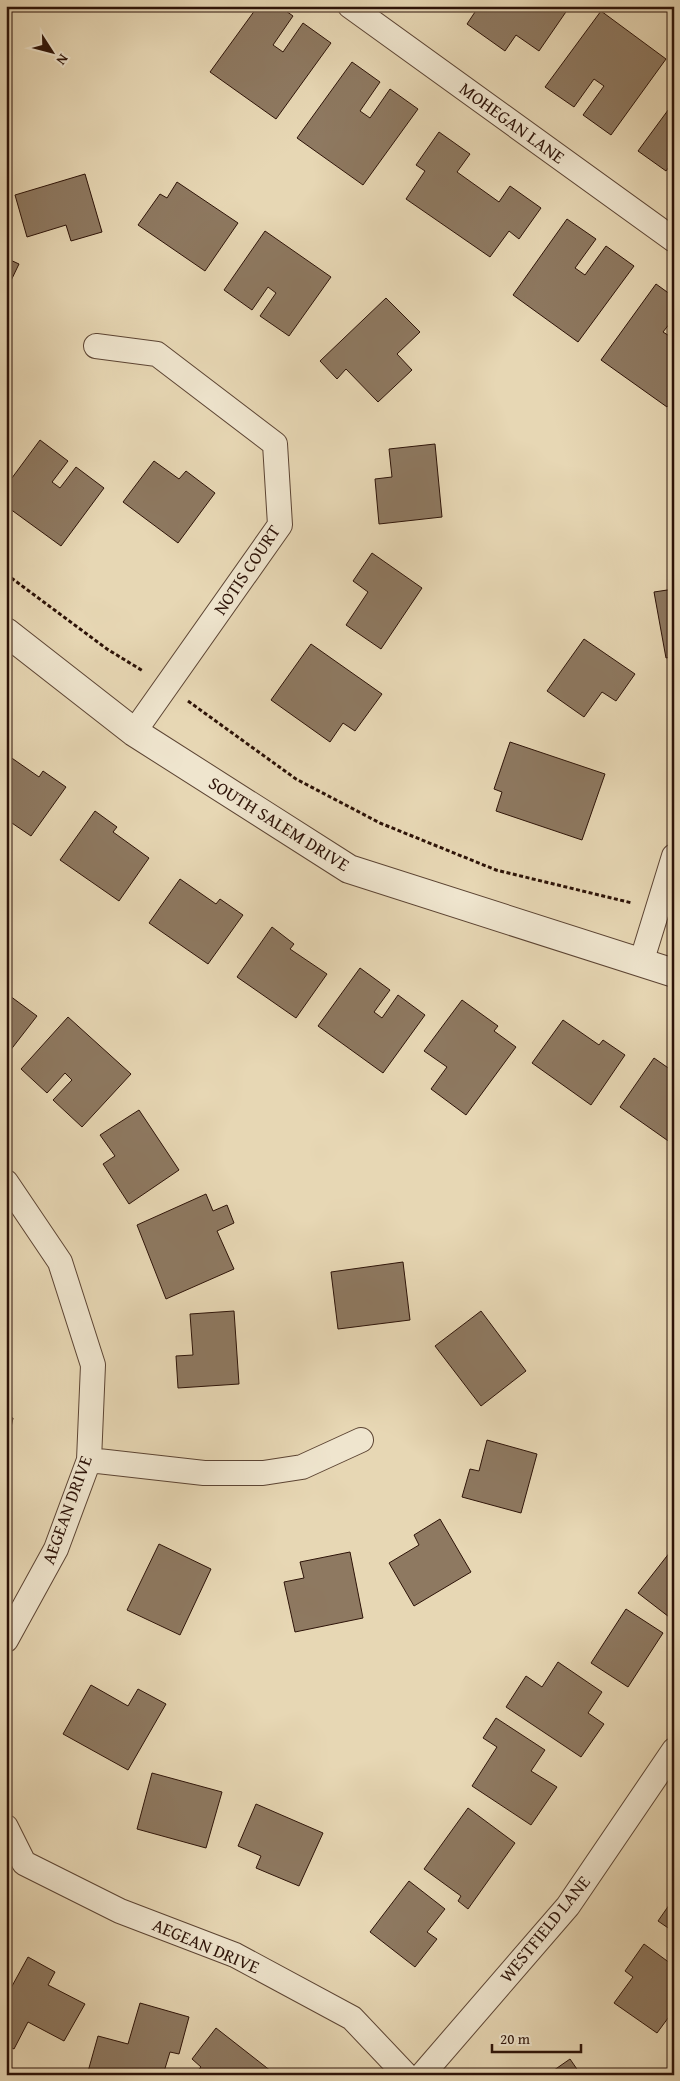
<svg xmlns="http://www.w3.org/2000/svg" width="680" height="2081" viewBox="0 0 680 2081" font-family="'Gentium Book Plus',serif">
  <rect width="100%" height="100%" fill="#e7d7b4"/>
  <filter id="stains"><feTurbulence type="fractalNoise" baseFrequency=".004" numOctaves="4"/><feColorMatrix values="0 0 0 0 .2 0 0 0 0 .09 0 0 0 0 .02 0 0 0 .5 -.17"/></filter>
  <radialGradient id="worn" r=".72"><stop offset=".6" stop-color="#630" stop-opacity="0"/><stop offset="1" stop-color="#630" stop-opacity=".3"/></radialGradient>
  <path fill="#8e7961" stroke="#2d1308" d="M258,6H279L293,16L273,45L283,52L303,23L331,43L276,119L210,72Z
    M570,6L539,51L516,35L505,51L467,24L479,6Z
    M601,11L666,59L611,135L583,115L604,86L594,79L574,107L545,87Z
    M352,62L380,82L360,111L370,118L390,89L418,109L363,185L297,138Z
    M674,102V160L666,171L638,151Z
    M439,132L470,154L457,172L499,202L510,186L541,208L519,239L509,231L490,257L406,199L425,171L416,165Z
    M85,174L102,232L71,241L66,225L27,237L15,195Z
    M177,182L238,223L205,271L138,225L160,194L167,198Z
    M567,219L596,239L575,268L585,275L606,246L634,266L578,342L513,295Z
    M265,231L331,277L289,336L260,316L276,293L268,287L252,310L224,290Z
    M6,258L19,264L6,291Z
    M656,284L674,297V318L663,332L674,339V398L667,407L601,360Z
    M386,298L420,332L397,354L412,370L378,402L346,369L337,379L320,361Z
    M40,440L68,461L52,482L60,488L76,467L104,488L61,546L6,506V486Z
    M435,444L442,517L379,524L375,479L392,477L389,449Z
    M154,461L179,479L186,471L215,493L178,543L123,502Z
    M372,553L422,588L381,649L346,625L368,592L353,581Z
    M674,589V656L666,658L654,592Z
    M584,639L635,674L616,701L602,692L584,717L547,691Z
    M311,644L382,694L355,731L343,723L330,742L271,700Z
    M510,742L605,774L582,840L496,811L502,792L494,789Z
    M6,754L39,777L43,771L66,787L31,836L6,819Z
    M95,811L117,827L113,832L149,858L119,901L60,860Z
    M180,879L216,904L220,899L243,915L208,964L149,923Z
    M272,927L294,944L290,949L327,974L296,1018L237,977Z
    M360,968L390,990L374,1012L382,1018L398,995L425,1015L383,1073L318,1026Z
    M6,993L37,1016L6,1056Z
    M462,1000L498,1026L494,1031L516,1047L466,1115L431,1089L447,1067L424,1051Z
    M68,1017L131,1074L82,1127L53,1100L72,1080L65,1073L47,1093L21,1069Z
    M563,1020L599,1045L603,1040L625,1055L591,1105L532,1063Z
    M654,1058L674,1072V1145L620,1107Z
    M139,1110L179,1170L129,1204L103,1164L115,1156L100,1135Z
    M206,1194L213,1211L227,1205L234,1223L217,1231L234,1269L166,1299L137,1225Z
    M403,1262L410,1320L338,1329L331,1272Z
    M234,1311L239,1384L178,1388L176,1356L193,1355L190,1314Z
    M481,1311L526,1371L481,1406L435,1346Z
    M6,1417L13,1418L6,1452Z
    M487,1440L537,1454L521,1513L462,1497L470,1469L479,1471Z
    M440,1519L471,1572L414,1606L389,1563L419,1545L414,1535Z
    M159,1544L211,1569L180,1635L127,1610Z
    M674,1547V1619L673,1620L638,1593Z
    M350,1552L363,1618L295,1632L284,1582L304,1578L300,1562Z
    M626,1609L663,1633L628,1687L591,1663Z
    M558,1662L602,1692L588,1713L604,1724L581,1757L506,1707L526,1676L542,1687Z
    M91,1685L128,1706L138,1689L166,1704L128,1770L63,1734Z
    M496,1718L545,1750L531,1771L557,1787L531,1825L472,1786L497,1747L483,1738Z
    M152,1773L222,1792L206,1848L137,1829Z
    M256,1804L323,1833L299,1886L256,1868L261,1856L238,1846Z
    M468,1808L515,1843L468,1909L458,1901L461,1896L424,1869Z
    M409,1881L445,1909L427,1932L437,1939L415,1967L370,1932Z
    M674,1898V1932L658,1921Z
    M644,1944L674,1966V2010L657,2033L614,2003L633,1977L625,1971Z
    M28,1957L55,1972L48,1985L85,2004L64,2041L28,2022L14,2049L6,2045V1997Z
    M140,2003L189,2017L179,2054L170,2052L163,2075H87L98,2036L128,2044Z
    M216,2028L276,2075H194L201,2067L192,2059Z
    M570,2059L581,2075H547Z"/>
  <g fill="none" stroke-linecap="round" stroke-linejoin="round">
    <g stroke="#5c4433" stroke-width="26">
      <path id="minor" d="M350,6L674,240
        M96,346L157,354L275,444L280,525L134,732
        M641,963L674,856
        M6,1182L60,1262L93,1365L89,1460L56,1549L6,1640
        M89,1460L204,1473H263L302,1467L361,1440
        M6,1827L24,1863L120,1911L235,1955L352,2018L406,2075
        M422,2075L568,1906L674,1750"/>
    </g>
    <g stroke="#5c4433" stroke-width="30">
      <path id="tertiary" d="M6,632L134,732L349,869L674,973"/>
    </g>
    <path stroke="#2d1308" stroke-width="3" stroke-dasharray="4 2.5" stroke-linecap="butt" d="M6,574L107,649L143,671
      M188,701L296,779L380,823L496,870L632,903"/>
    <use href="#minor" stroke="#efe5ce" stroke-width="24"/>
    <use href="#tertiary" stroke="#efe5ce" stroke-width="28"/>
  </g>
  <g text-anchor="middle" stroke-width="5" stroke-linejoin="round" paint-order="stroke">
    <g font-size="18" fill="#2d1308" stroke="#efe5ce">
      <text transform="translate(512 123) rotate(36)" y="6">MOHEGAN LANE</text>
      <text transform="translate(247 570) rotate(-56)" y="6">NOTIS COURT</text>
      <text transform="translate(279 824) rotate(32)" y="6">SOUTH SALEM DRIVE</text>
      <text transform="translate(67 1510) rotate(-70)" y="6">AEGEAN DRIVE</text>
      <text transform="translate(545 1929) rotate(-51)" y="6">WESTFIELD LANE</text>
      <text transform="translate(206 1946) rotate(23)" y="6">AEGEAN DRIVE</text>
    </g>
  </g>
  <rect width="680" height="2081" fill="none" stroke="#e7d7b4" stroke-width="25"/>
  <rect x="8" y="8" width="665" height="2066" fill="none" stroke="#2d1308" stroke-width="2.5"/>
  <rect x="12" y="12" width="655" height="2056" fill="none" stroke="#2d1308"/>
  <g transform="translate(52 52) rotate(126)" stroke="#efe5ce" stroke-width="4" paint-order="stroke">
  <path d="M0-4L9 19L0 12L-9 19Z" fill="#2d1308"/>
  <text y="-8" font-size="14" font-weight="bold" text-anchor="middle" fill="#2d1308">N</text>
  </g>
  <path d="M492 2044v8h89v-8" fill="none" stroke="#2d1308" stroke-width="2.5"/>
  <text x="500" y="2044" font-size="15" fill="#2d1308" stroke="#efe5ce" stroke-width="4" paint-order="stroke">20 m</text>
  <rect width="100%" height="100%" filter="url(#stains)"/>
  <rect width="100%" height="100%" fill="url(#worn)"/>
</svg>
